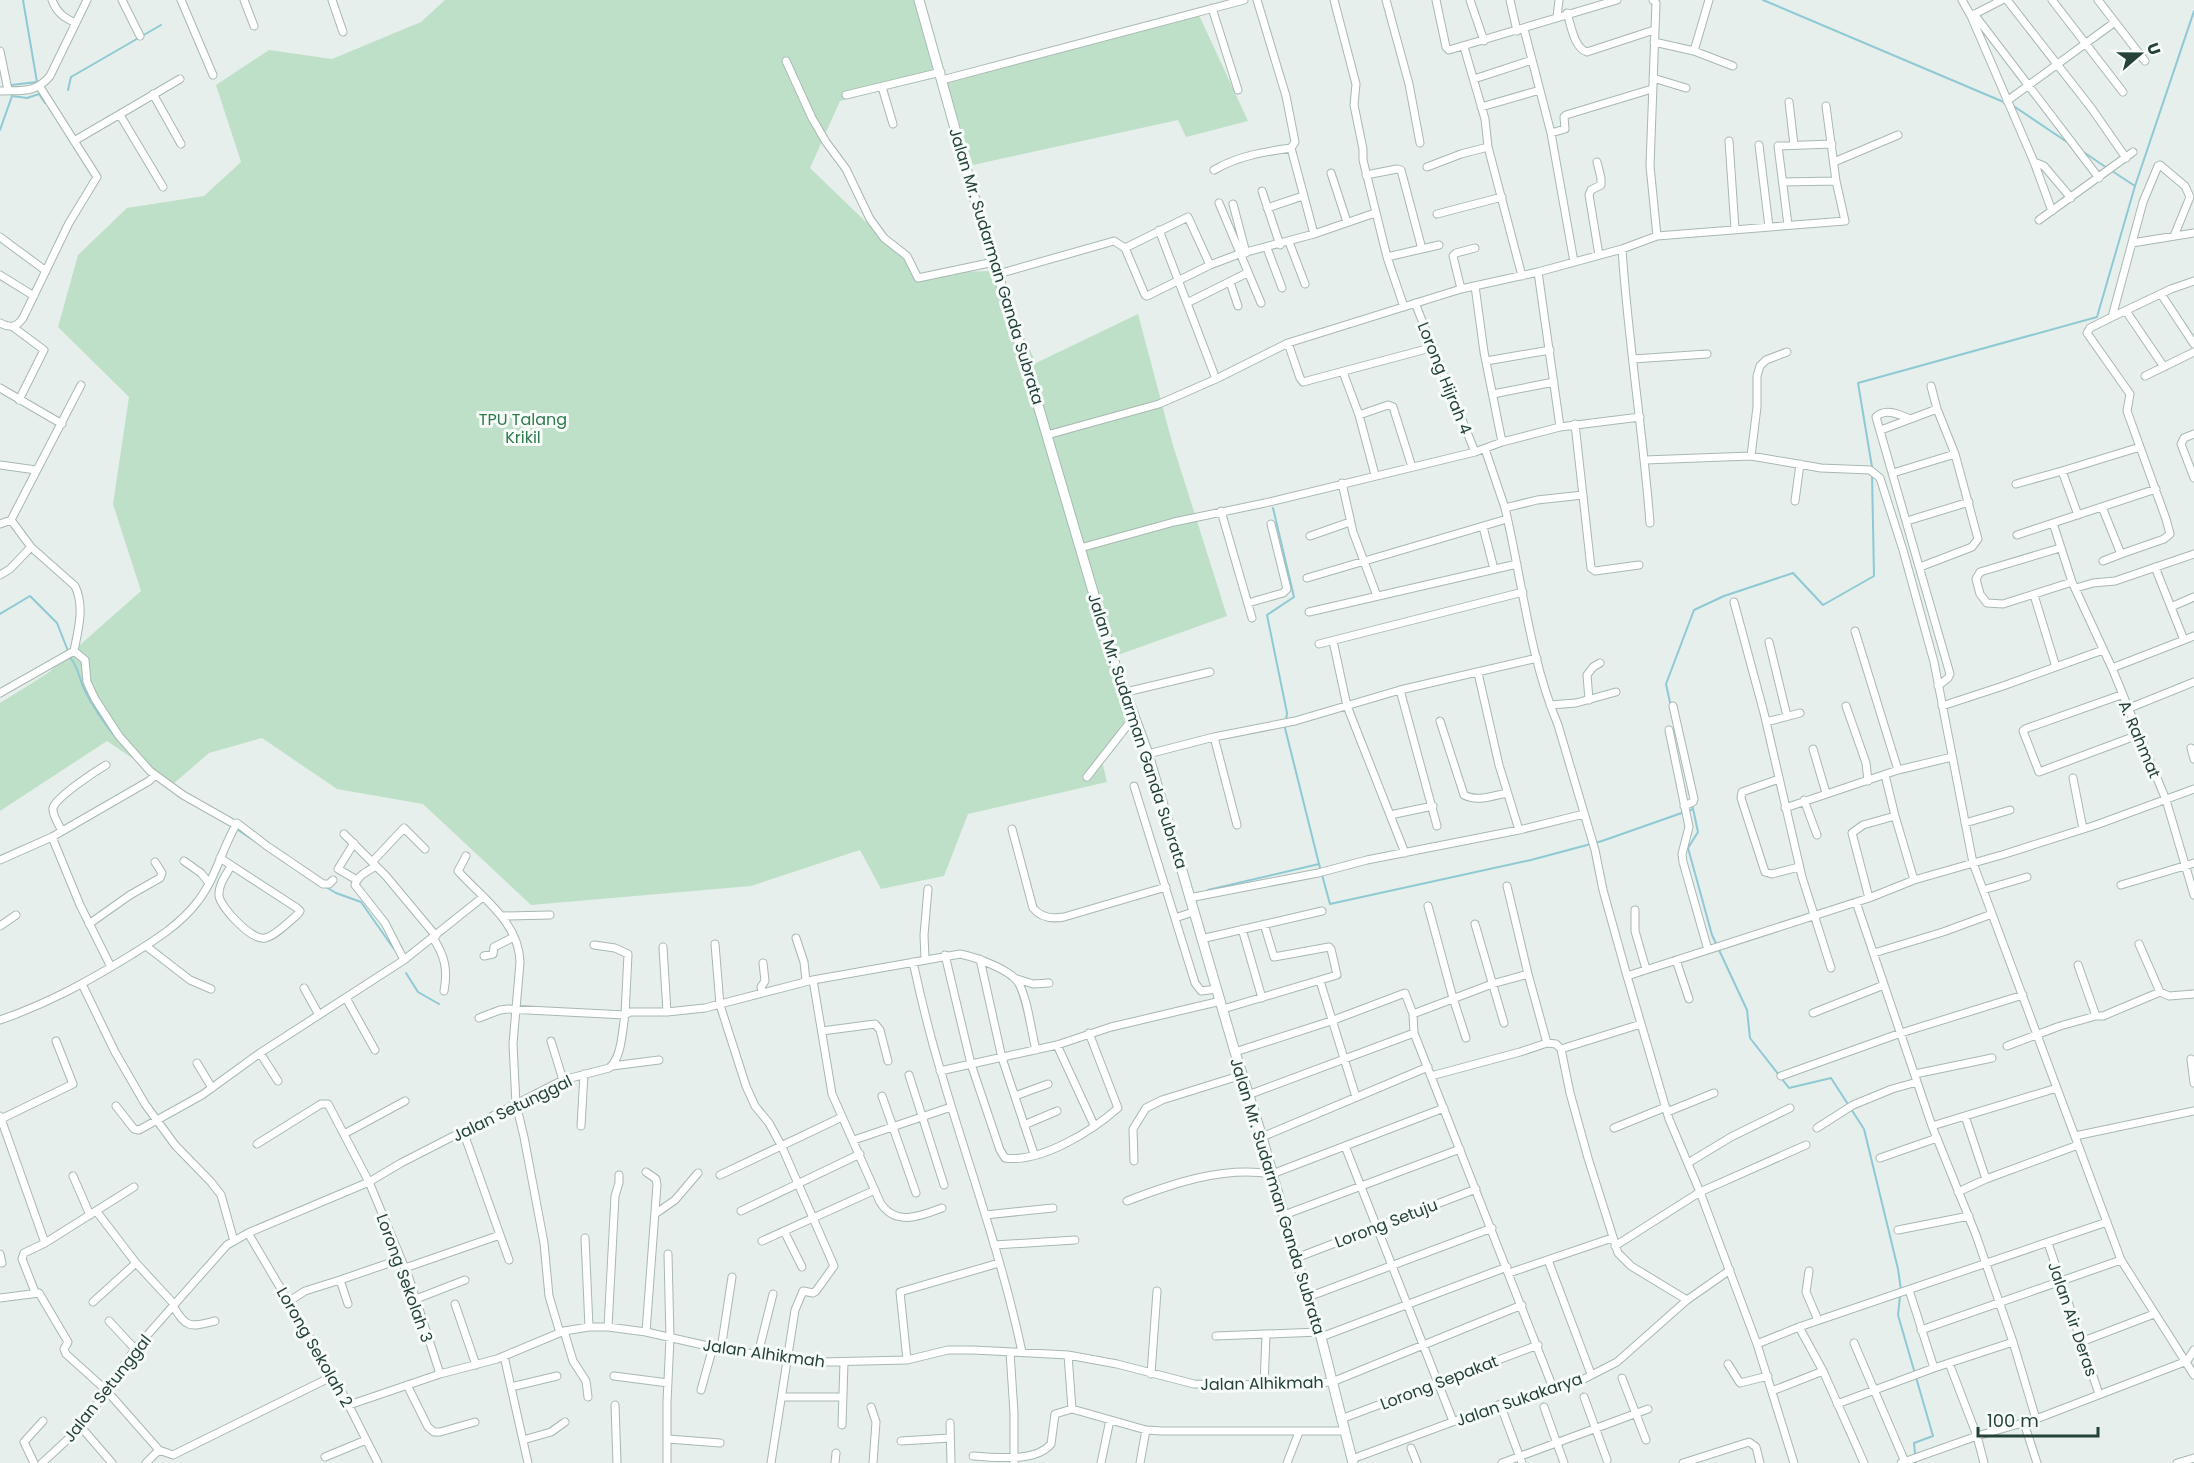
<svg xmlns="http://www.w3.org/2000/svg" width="2194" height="1463" viewBox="0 0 2194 1463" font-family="Poppins,sans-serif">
  <rect width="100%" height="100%" fill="#e6efeb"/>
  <path fill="#bfe0c8" d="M445,0H914L935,78L840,101L810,168L919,273L994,271L1036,363L1138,314L1172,442L1227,616L1115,656L1130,717L1101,757L1107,782L968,814L944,876L881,889L860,850L751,886L531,905L423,804L337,789L262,738L209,753L172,785L107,741L0,811V703L48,673L141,591L113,504L129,397L58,327L78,255L127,208L204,196L241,162L216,85L269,50L332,59L421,22Z
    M1198,13L1248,121L1186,137L1178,120L973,165L945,79Z"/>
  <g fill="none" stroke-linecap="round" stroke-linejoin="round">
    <path stroke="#8ec9d4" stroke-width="2" d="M1763,0L2006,103
      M68,90L71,77L161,25
      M12,96L27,98L39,94L45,103
      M2012,105L2067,142
      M0,130L12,96L11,85L37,82L23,0
      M2082,151L2107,168
      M2112,171L2135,186
      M1872,467L1858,383L2097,317L2135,186L2194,11
      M1273,508L1294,597L1267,615L1287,713L1285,728L1319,864
      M0,614L30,596L57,623L68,651
      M70,657C80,670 78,677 85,691C94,709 104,723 117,739
      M1671,707L1666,684L1694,610L1724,596L1793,573L1823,605L1874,576L1872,473
      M121,743L151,776
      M1692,804L1698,832L1688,848L1712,935L1747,1010L1750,1038L1789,1088L1831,1078L1864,1129L1898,1269L1901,1290
      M235,828L258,843
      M326,887L336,893L361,902L394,949
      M1208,890L1319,864L1330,904L1531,860L1602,841L1693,809
      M406,973L418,992L439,1004
      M1900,1296L1898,1315L1933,1436L1914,1443L1916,1463"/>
    <g stroke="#a8b8b2" stroke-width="9">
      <path id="street" d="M52,0C57,13 64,18 76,23
        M122,0L140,36
        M181,0L213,75
        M244,0L254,26
        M332,0L343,32
        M1334,0L1356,84L1354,105L1363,149V160L1387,257L1404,307
        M1386,0L1409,84L1420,143
        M1436,0L1446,47L1449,50L1617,0
        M1470,0L1484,41
        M1510,0L1517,31
        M1653,0L1656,3L1650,166L1657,236
        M1962,0L1971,16L2002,0
        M2007,0L2092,109L2126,158
        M2052,0L2123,92
        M2098,0L2145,61
        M1212,8L1238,90
        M1567,13C1571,25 1574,48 1587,52L1654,30
        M1974,14L2099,178
        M1971,16L2034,162L2052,211
        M1557,17L1559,0
        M1524,29L1551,133L1574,262
        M1654,42L1694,51L1733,66
        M1464,47L1485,119L1488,147L1522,276
        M0,51L8,90
        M1694,51L1709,0
        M786,61L812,118L826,142L846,169L870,219L884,238L907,256L918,278L994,262
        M1653,78L1686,88
        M1474,79L1532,60
        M942,80L1244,0
        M882,87L893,124
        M0,91C21,90 35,94 50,76L87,0
        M153,94L181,144
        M846,95L941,72
        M2007,101L2115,22
        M1789,102L1794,145
        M1481,107L1540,90
        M120,115L163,187
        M1551,133L1565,129L1564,117L1566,115L1652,89
        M74,141L180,79
        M1729,141L1735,229
        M1759,145L1769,227
        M1291,148L1314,234
        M1597,162L1601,178V185L1591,190L1589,195L1599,255
        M1834,162L1898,135
        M2034,162L2044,166L2071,198
        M1427,167L1461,154L1488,147
        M1214,170C1238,156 1263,152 1291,148L1295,142L1286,96L1257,0
        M1331,173L1347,222
        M1366,175L1397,169L1401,170L1422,249
        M1783,182L1836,181
        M1262,191L1280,245
        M1219,203L1261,303
        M1233,204L1246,253
        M1267,208L1303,196
        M1437,214L1502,197
        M2039,220L2133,152
        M1788,225L1778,146L1832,144
        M1159,230L1216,379
        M0,237L46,271
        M1289,242L1305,284
        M2132,243L2194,233
        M1125,248L1188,217L1210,265
        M1267,248L1282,288
        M1622,249C1628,341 1643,431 1650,523
        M1387,257L1439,245
        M1538,272L1560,427
        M998,274L1114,241L1125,248L1145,295L1147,296L1210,265L1239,254L1314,234L1375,213
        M0,275L34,296
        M1230,282L1238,306
        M1475,286L1484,352L1502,442
        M1461,289L1453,256L1456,253L1475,248
        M2161,294L2194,344
        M1187,303L1247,273
        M1415,303L1475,452
        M2126,311L2164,367
        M2112,317L2171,289L2194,281
        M0,323C10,328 16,328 23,318L69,223L97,177L40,87
        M13,327L44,350L19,400
        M1288,343L1300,378L1303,382L1434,347
        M1633,359L1707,354
        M1486,361L1550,350
        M1343,372L1359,415L1375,475
        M2145,376L2194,352
        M0,388L62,424
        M1493,394L1554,382
        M1359,415L1388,405L1393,407L1412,467
        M1908,418C1898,414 1885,408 1876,417L1950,674L1948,678L1938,686
        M1575,424L1591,568L1595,571L1639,565
        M1881,430L1937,409
        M2194,434L2184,438L2181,444L2194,478
        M1047,435L1159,404L1216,379L1288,343L1461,289L1538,272L1622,249L1657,236L1845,221L1836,181L1826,106
        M1485,449L1505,508
        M1751,456L1757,407V376L1760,366L1766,360L1787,352
        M1645,460L1751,456L1821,468L1870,470L1880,478L1903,550L1934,662L1973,863L2121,1260L2194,1375
        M0,465L36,470
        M2062,471L2140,447
        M1893,473L1955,454
        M1342,483L1353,532L1377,596
        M2016,484L2062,471L2078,515
        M2156,489L2053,523L2072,582L2112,668L2166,800L2194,895
        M1583,495L1537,500L1505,508C1522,579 1529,656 1558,725L1595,850L1603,890L1627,976L1669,1119L1700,1192L1757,1344L1794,1463
        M1795,501L1800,464
        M2102,507L2121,554L2164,539L2170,534L2166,519L2127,411L2130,394L2087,333L2090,328L2112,317L2143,202L2158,166L2160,165L2185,186L2190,197L2174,236
        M1221,511L1252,618
        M1907,521L1969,502
        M0,524L11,520
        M1483,527L1494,569
        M2017,535L2053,523
        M1310,536L1350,522
        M1080,548L1174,522L1265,503L1475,452L1502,442L1560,427L1640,417
        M2060,548L1980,572L1976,579L1980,594L1987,603L2003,604L2072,582
        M2103,561L2121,554
        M1920,567L1972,547L1978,539L1955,454L1937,409L1931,386
        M2155,567L2184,640L2194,636
        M0,575L10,569L31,547
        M1307,578L1507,519
        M2076,588L2093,583L2115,581L2194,554
        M2034,595L2056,667
        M1734,602L1764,713L1802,877L1831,968
        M1248,603L1283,593L1287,589L1271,524
        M2171,607L2194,597
        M1309,612L1517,564
        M1855,631L1898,770
        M1333,641L1347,706L1405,853
        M1769,642L1787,716
        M1319,644L1523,592
        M74,651C78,630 85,607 75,586L31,547L11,520L81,385
        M74,651L85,660L87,682L95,699L119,736L150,771L183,795L236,825
        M2112,668L2184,640
        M1478,673L1499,765L1519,830
        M1400,690L1437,826
        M1126,692L1210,672
        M0,693L74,651
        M2121,695L2025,729L2023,731L2039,772L2138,735
        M1589,700L1587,675L1593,667L1600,663
        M1550,705L1576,703L1616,692
        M1673,706L1694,799L1693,802L1684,806
        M1846,706L1866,763L1868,781
        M1942,706L2003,686L2103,650
        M2127,709L2194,682
        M1440,721L1464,795C1477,802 1493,796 1507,793
        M1766,722L1800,713
        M1669,730L1689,827L1682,854L1683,862L1708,950
        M1214,737L1237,825
        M2191,748L2194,759
        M1813,749L1826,793
        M1148,754L1214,737L1295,721L1400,690L1537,658
        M1885,775L1895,816L1914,880
        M1087,777L1134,717
        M2073,778L2083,829
        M1779,779L1742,792L1741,798L1765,872L1772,874L1799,867
        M1134,786L1195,983L1201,991L1217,989
        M1804,800L1817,835
        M1785,808L1898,770L1952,757
        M1390,815L1433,806
        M1965,823L2010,810
        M1012,829L1033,908C1041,918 1053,919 1064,917L1166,887
        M62,831C59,825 52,815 53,808C56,797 96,771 106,765
        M344,834L386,876L436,936
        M52,837L80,905L111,967
        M354,843L338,869L357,880
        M466,856L458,871C482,898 519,922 520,962L513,1044L516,1104L524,1137L544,1243L549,1296L560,1333
        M220,858L297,908L300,911L298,914C291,920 274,937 265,938C252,941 221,908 219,896C218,885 226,875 231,866
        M0,860L52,837L149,781L154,776
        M184,861L201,873L209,883
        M373,861L404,828L425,849
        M376,866C368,871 358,875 355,885L385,923L404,960
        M2121,885L2194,863
        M1507,886L1528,974L1547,1043
        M1983,890L2027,877
        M1189,898L1318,873L1367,860L1519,830L1584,814
        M1869,898L1852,833L1863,825L1895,816
        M1856,902L1932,1126L1976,1235L2013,1342L2036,1419
        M1428,906L1453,998L1466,1038
        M1635,910V931L1646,969
        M503,916L550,915
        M1175,918L1193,912
        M89,924L130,895L160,878L162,873L155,862
        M1475,924L1504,1023
        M0,926L16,915
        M1242,929L1262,998
        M433,938C445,956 448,970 444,991
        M796,938L804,962L806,981
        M1201,939L1322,911
        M715,944L720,1005L746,1086L755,1106L769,1123L782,1147L834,1266L816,1291L813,1293L803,1291L795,1310L771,1463
        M2139,944L2160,992
        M146,946L190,980L211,989
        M663,947L667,1012
        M1874,953L1943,932L1992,914
        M945,955L971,1064L1000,1150L1005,1158C1041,1163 1092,1131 1118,1108L1089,1033
        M484,956L493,954L494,947L514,937
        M925,959L924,935L928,889
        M980,959L1002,1058L1034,1154
        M1676,960L1689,999
        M913,962C921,999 930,1036 941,1072C968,1165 1002,1257 1022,1352
        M1627,976L1869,898L1914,880L2005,854L2096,825L2194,789
        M1014,978L1033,984L1049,983
        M813,980L832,1094L880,1202C895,1227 921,1216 942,1208
        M1320,981L1356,1097
        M82,984L115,1052L145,1104L175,1145L211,1182L221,1195L234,1241
        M304,988L319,1015
        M762,992L761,987L765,981L763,963
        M346,998L375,1050
        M1223,1009L1337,975L1331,949L1329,947L1274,957L1264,924
        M1813,1013L1884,985
        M1413,1014L1492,984L1528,974
        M2096,1016H2103L2160,992L2169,996L2194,994
        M479,1018L500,1010L508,1009L625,1015L628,954L615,948L594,945
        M0,1020C49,1003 87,982 131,955C155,940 181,924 198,901C216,878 222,848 237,823L267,846L323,884H329L333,880
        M822,1031L875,1024L880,1030L888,1061
        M551,1041L563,1080
        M1057,1045L1094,1125
        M2007,1046L2060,1026L2096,1016L2078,965
        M1561,1049L1641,1024
        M1235,1052L1331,1021L1405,993L1413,1014L1414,1033L1553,1388
        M260,1053L278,1081
        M2191,1059L2194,1083
        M197,1063L212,1088
        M612,1066L659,1060
        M940,1071L1057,1045L1111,1027L1221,1001
        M1915,1074L1992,1058
        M909,1075L944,1185
        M1431,1076L1520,1052L1547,1043L1556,1044L1561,1049L1570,1093L1588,1158L1618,1253L1631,1266L1687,1300
        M1781,1076L1901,1033L2023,995
        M1248,1095L1414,1033
        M882,1096L916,1193
        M1015,1096L1048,1084
        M116,1106L134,1129L139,1130L202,1095L260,1053L404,960L483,897
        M1667,1112L1714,1093
        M0,1116L45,1243
        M1965,1116L1986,1179
        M1,1119L73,1084L56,1041
        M1024,1125L1057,1111
        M581,1126L584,1074
        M1932,1126L2057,1088
        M1614,1128L1666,1107
        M1817,1128L1853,1105L1892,1089L1917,1082
        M463,1131L509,1260
        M344,1134L405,1101
        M2075,1136L2194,1111
        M1262,1137L1428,1067
        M854,1140L951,1107
        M257,1144L321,1104H328L369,1182L409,1278L440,1374
        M1345,1146L1453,1421
        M1880,1158L1937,1138
        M1134,1161L1133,1129L1146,1108L1162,1100L1242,1075
        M1688,1163L1731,1137L1790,1108
        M720,1175L842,1117
        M73,1176L90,1215
        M1958,1192L1986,1179L2078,1145
        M1127,1201C1174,1183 1223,1166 1272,1174L1444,1108
        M741,1211L860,1154
        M97,1212L136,1263L174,1304
        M655,1214L675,1200L698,1173
        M985,1215L1053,1208
        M1284,1215L1460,1149
        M1898,1230L1969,1216
        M784,1231L802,1267
        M248,1233L343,1394L378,1463
        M585,1238L589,1327
        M762,1241L875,1190
        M2048,1243L2099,1394
        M994,1245L1075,1240
        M1615,1246L1700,1192L1806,1145
        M0,1254L2,1263
        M1296,1258L1476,1189
        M1548,1260L1591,1374
        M405,1268L500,1235
        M1809,1271L1806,1292L1818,1320
        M1509,1273L1612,1238
        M340,1280L401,1259
        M1909,1290L1934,1368
        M35,1292L22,1259L24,1253L45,1243L134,1187
        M1308,1297L1492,1228
        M0,1298L39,1293L68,1342L64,1349L66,1354L107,1391L159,1450L173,1455L333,1376
        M416,1299L465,1280
        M93,1302L136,1263
        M288,1302L305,1291L340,1280L348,1304
        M455,1304L476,1365
        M173,1306C187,1329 190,1327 215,1321
        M109,1321L135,1349
        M608,1327L615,1196L619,1183V1175
        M1799,1327L1823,1371L1864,1463
        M1921,1330L2121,1260
        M564,1331L573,1361L586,1381L588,1397
        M646,1332L657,1185L656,1179L646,1172
        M1216,1336L1319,1332
        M1321,1337L1507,1267
        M2081,1342L2154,1314
        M1854,1343L1905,1462
        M1757,1344L1799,1327L2107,1222
        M721,1349L732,1277
        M1010,1352L1014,1413V1463
        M758,1354L773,1294
        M1068,1355L1072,1409
        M504,1356L528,1463
        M907,1360L900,1292L999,1263
        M1949,1363L1977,1436L1984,1463
        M1728,1364L1740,1383L1768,1376
        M1151,1374L1157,1291
        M614,1376L668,1383
        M1622,1378L1646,1440
        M407,1385L428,1427L434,1432H440L475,1422
        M1264,1385L1266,1335
        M511,1387L557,1376
        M701,1390L713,1347
        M1772,1391L1823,1371
        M782,1397H842
        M1584,1397L1607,1460
        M1837,1404L1934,1368L2013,1342
        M349,1405L440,1374L497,1359L564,1331L589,1327H608L646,1332L721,1349L787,1359L822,1362L907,1360L948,1350H973L1068,1355L1117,1364L1194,1384L1278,1385L1332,1382L1522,1305
        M615,1405L617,1463
        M871,1407L876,1422L873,1463
        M1544,1407L1564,1463
        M1503,1412L1522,1463
        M1341,1419L1538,1345
        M950,1423L951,1463
        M2024,1423L2037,1463
        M842,1425L844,1362
        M81,1427L112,1463
        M668,1439L720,1443
        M523,1440L551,1432L565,1422
        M901,1441L950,1438
        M1411,1448L1417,1463
        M973,1456C996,1457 1035,1463 1051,1444L1055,1414L1072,1409L1146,1430L1162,1431H1344
        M325,1457L366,1440
        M1352,1459L1501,1404L1580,1381L1617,1362L1687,1300L1730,1270
        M34,1463L24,1442L43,1421
        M42,1463L81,1427L135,1349L227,1245L248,1233L369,1182L401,1163L563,1080L609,1068C622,1058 622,1031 625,1015L630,1012H667L705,1008L813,980L960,954C975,957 1009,969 1018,982C1028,999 1031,1031 1036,1050
        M146,1463L159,1450
        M667,1463V1402L670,1338L668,1254
        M835,1463L836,1453
        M1101,1463L1110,1420
        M1140,1463L1146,1430
        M1287,1463L1299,1432
        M1502,1463L1648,1409
        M1683,1463L1749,1442L1756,1447L1760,1463
        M1901,1463L1977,1436L2036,1419L2187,1361L2194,1350
        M2177,1463L2194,1458"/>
    </g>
    <g stroke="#a4bbb3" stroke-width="11">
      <path id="secondary" d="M919,0L982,225L1025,361L1112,656L1148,754L1235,1052L1262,1137L1296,1258L1321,1337L1353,1463"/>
    </g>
    <use href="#street" stroke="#fff" stroke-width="7"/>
    <use href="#secondary" stroke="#fff" stroke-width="9"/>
  </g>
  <g text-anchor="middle" stroke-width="6" stroke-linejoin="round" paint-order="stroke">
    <g font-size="16" fill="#24423a" stroke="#f7fbf9">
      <text transform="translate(997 266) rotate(73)" y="6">Jalan Mr. Sudarman Ganda Subrata</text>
      <text transform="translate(1445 378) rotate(68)" y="6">Lorong Hijrah 4</text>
      <text transform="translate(1138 731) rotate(72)" y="6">Jalan Mr. Sudarman Ganda Subrata</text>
      <text transform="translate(2140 739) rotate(67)" y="6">A. Rahmat</text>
      <text transform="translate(512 1108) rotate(-26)" y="6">Jalan Setunggal</text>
      <text transform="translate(1278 1196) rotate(73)" y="6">Jalan Mr. Sudarman Ganda Subrata</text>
      <text transform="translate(1386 1223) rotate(-21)" y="6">Lorong Setuju</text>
      <text transform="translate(405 1278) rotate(70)" y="6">Lorong Sekolah 3</text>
      <text transform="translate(2073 1319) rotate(71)" y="6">Jalan Air Deras</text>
      <text transform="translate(315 1347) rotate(60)" y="6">Lorong Sekolah 2</text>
      <text transform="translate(764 1353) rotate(8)" y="6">Jalan Alhikmah</text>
      <text transform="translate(1439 1382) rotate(-21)" y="6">Lorong Sepakat</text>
      <text transform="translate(1262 1383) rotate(-1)" y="6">Jalan Alhikmah</text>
      <text transform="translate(107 1388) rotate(-52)" y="6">Jalan Setunggal</text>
      <text transform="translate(1519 1399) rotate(-19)" y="6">Jalan Sukakarya</text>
    </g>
    <g font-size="16" fill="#2d7a4b" stroke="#f7fbf9">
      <text x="523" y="425">TPU Talang<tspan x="523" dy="18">Krikil</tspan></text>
    </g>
  </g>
  <g transform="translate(2140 54) rotate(70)" stroke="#f7fbf9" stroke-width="4.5" paint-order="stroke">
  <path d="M0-4.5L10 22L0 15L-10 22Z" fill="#24423a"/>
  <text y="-9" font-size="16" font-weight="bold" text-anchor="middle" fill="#24423a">U</text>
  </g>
  <path d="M1978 1427v9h120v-9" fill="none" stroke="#24423a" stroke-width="3"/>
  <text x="1987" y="1427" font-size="18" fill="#24423a" stroke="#f7fbf9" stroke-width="4.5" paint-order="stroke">100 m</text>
</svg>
